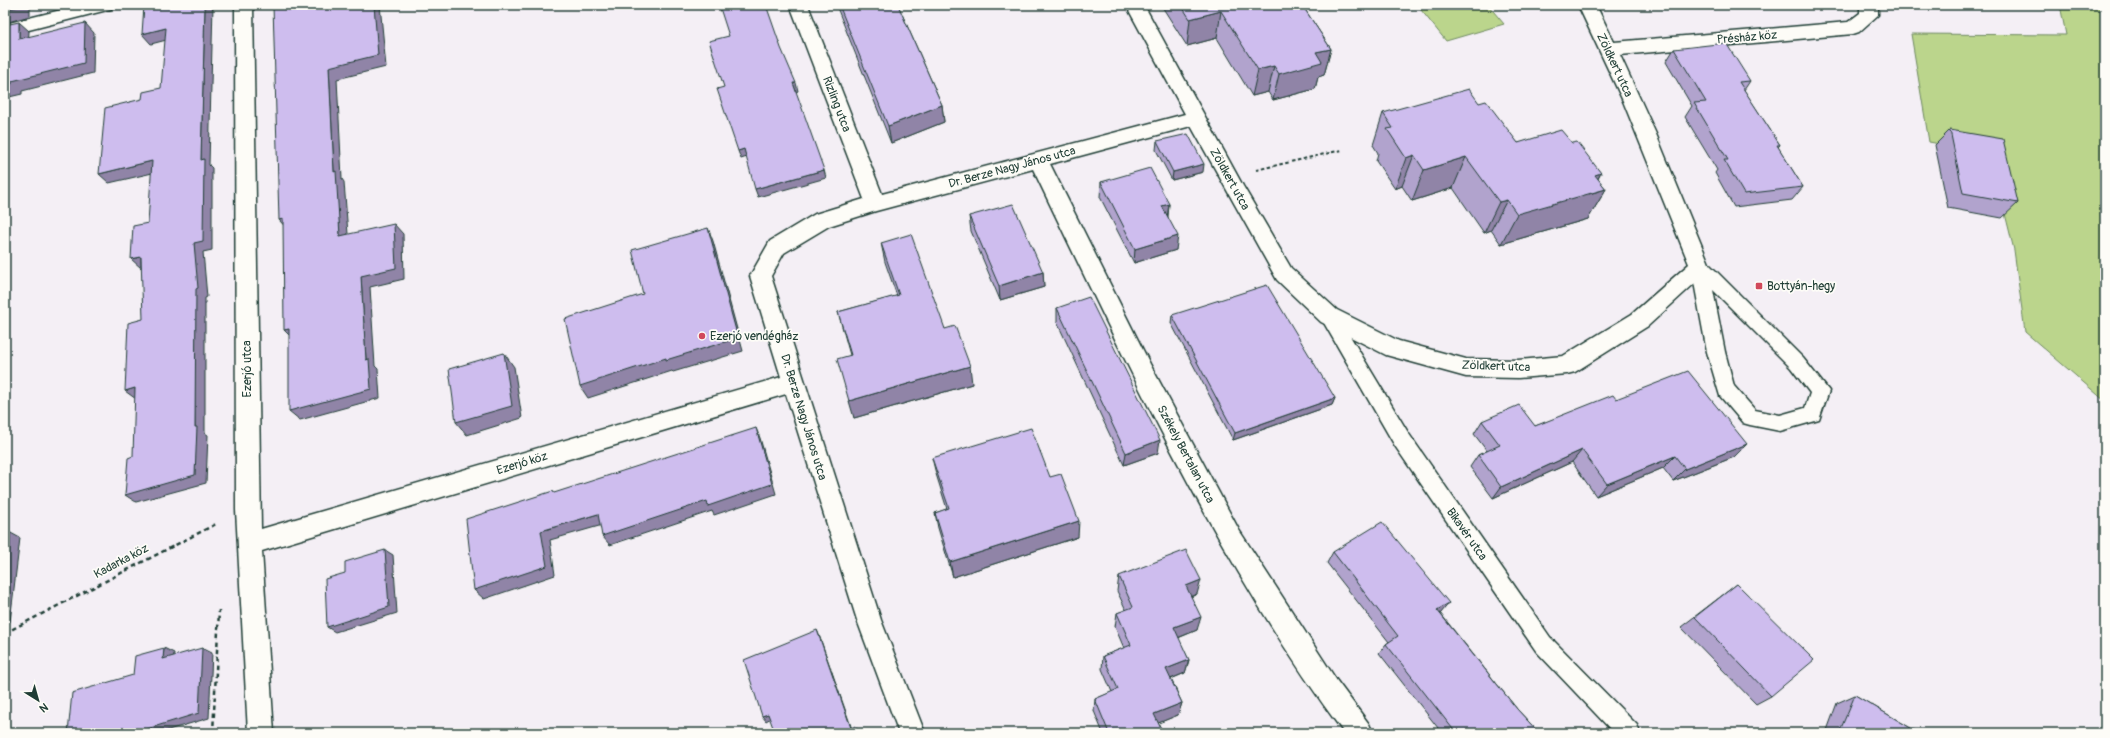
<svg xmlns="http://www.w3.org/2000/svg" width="2110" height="738" viewBox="0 0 2110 738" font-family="Pangolin,sans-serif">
  <rect width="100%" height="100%" fill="#f4eff5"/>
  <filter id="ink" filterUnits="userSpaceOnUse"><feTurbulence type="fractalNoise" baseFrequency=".025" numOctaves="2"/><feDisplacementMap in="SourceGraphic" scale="8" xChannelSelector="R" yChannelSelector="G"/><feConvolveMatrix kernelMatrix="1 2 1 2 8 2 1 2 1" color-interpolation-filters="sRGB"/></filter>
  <g filter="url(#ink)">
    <path fill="#bbd58c" stroke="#6d8960" d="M1417,5H1488L1504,24L1446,41Z
      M2060,5H2105V401L2025,332L2014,250L1990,153L1929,142L1911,34L2066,35Z"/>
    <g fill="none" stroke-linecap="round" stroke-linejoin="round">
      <g stroke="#1f3d34" stroke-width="3">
        <path id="service" d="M1700,259L1706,261L1803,358L1829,391L1819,420L1780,431L1750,425L1743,423L1720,396L1707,352L1691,266L1694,261ZM1713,290L1791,368L1810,393L1805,408L1780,415L1755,410L1734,386L1725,352Z
          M1329,309L1335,311L1409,434L1550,637L1637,725L1640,733H1614L1536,651L1395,446L1320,316L1323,311Z"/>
      </g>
      <g stroke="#1f3d34" stroke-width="3">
        <path id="minor" d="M81,5H114L111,9L5,36V24Z
          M235,5H253L261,529L781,377L750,276L770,241L815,214L864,199L790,5H808L882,194L1185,114L1126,5H1144L1243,186L1291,268L1337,310L1399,341L1466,359L1518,360L1563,356L1632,314L1689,264L1623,101L1578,5H1596L1614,42L1848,22L1860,13V5H1878V15L1859,32L1853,34L1620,55L1656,134L1710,266L1707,272L1648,326L1575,372L1567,374L1518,378L1466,377L1386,355L1321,322L1277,280L1191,126L1050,164L1150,364L1239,530L1337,681L1369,724L1373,733H1344C1216,560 1126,362 1033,169L876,211L829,226L784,253L771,276L881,620L925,733H899L857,620L786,394L262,551L274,733H248L236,510Z"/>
      </g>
      <path stroke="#1f3d34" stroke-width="2" stroke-dasharray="3.5 2.5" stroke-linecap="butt" d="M1256,170L1342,150"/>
      <path stroke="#1f3d34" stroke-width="2.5" stroke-dasharray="4.5 3.5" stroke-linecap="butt" d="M5,633L218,523
        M213,733L219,610"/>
      <use href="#service" fill="#fdfcf7" fill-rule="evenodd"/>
      <use href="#minor" fill="#fdfcf7" fill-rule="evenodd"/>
    </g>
    <path fill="#b1a3cd" stroke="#1f3d34" d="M836,5H898L942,105L944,122L891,143Z
      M1161,5H1302L1331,49L1324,75L1318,77L1315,89L1273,100L1268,92L1252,96L1217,38L1187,46Z
      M1674,49L1750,81L1744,90L1780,145L1778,147L1803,187L1792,200L1734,207L1715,173L1717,170L1685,117L1692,106L1666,62Z
      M1479,103L1518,143H1572L1601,173L1598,179L1606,189L1588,219L1501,244L1491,230L1484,233L1453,188L1412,201L1402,186L1395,189L1376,161L1378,153L1373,145L1383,113Z
      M1950,130L2018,203L2002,218L1948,208L1935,145Z
      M1157,141L1203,172L1172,180L1156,150Z
      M1101,182L1169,204L1168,217L1176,250L1134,263L1100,197Z
      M969,216L1043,272L1044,287L1000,300L971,231Z
      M881,243L945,329L972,384L854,418L850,355L838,312L897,296L885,262Z
      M1057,308L1158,453L1124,465L1057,322Z
      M1172,315L1335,398L1332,405L1233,440L1171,323Z
      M1616,399L1734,457L1673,481L1663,468L1596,496L1572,462L1493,498L1470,467L1478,455L1487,451L1474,434L1482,421L1535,426Z
      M932,458L1050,477L1078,537L953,577L938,528L935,513L947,509L936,474Z
      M1333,552L1449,603L1440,613L1517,709L1539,733H1442L1379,653L1386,644L1389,642L1327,563Z
      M1119,576L1197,594L1191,597L1197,630L1178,638L1189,660L1185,673L1171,679L1182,703L1178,715L1158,723L1163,733H1103L1094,711L1095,699L1112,692L1102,669L1103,656L1124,648L1115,627L1117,613L1126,610L1117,591Z
      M1737,584L1771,696L1756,704L1681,627Z
      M1855,695L1919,733H1826L1837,703Z"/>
    <path fill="#9084a7" stroke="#1f3d34" d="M20,5H30V16L5,23V10Z
      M205,5H213L209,165L212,168V250L203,252L207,297L205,298V433L208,435L206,483L136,502L125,495L195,427L194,243L201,160Z
      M374,5H380L386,67L337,79L342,179L344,182L349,247L340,236L334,172L329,67Z
      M1221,11L1217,38L1187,46L1190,19Z
      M19,22L29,31L28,49L19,39Z
      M85,23L94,33L93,73L22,91V94L5,98V86Z
      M166,28L174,38L151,44L142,34Z
      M1331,49L1324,75L1318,77L1315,89L1273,100L1279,74L1316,52Z
      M1274,66L1268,92L1252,96L1258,70Z
      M793,83H796L798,91L796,92Z
      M942,105L944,122L891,143L888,126Z
      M744,149L747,157L741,159L738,151Z
      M1414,155L1402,186L1395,189L1406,158Z
      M1466,157L1453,188L1412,201L1424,170Z
      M152,161L161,171L109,183L99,174Z
      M1204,164L1203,172L1172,180L1173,172Z
      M824,170L826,178L758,197L755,189Z
      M1601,173L1589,194L1606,189L1588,219L1501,244L1517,214L1595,175Z
      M1507,200L1491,230L1484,233L1499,202Z
      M1169,204L1167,219L1162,206Z
      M283,219L289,231L279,220Z
      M394,224L403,234L404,279L370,287L375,366L378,369L380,398L300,420L289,411L366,360L361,276Z
      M708,228L713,241L743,351L673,372L672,371L588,398L580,386Z
      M1178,236L1176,250L1134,263L1135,249Z
      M141,257V268L131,259Z
      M1043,272L1044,287L1000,300L999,286Z
      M289,329L294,340L284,330Z
      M504,353L514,367L522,418L467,435L456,422Z
      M970,366L972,384L854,418L849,401Z
      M135,388L136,399L125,391Z
      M1335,398L1332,405L1233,440L1235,433Z
      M756,428L760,438L776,494L714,515L712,511L610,545L602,536Z
      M1160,440L1158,453L1124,465L1126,453Z
      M1747,444L1734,457L1673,481L1685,469Z
      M1582,450L1572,462L1493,498L1501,487Z
      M1675,456L1663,468L1596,496L1607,484Z
      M598,514L606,524L550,540L555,575L484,599L474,590L541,531Z
      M1079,521L1078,537L953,577L950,562Z
      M9,532L20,538L10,622L5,623V565Z
      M385,550L393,555L397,613L335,632L327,627Z
      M1201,580L1197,594L1182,600L1186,586Z
      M1449,603L1441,613L1429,620L1437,610Z
      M1201,617L1197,630L1170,641L1174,627Z
      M817,630L819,635L853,732L851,728Z
      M164,648L174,653L173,664L163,659Z
      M202,648L212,653L209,718L158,733H134Z
      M1189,660L1185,673L1163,682L1166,669Z
      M1182,703L1178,715L1151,726L1154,714Z
      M768,714L771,718L766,721L762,716Z"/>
    <path fill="#cebdee" stroke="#1f3d34" d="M5,5H20V6L5,10Z
      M144,5H205L201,160L204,159L203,241L194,243L198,288L196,289L195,427H197L195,475L125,495L128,458L133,456L135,388L125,391L128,323L143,319L141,257L131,259L133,226L148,223L152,161L99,174L105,108L142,99L143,92L161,88L166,28L142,34Z
      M273,5H374L378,55L329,67L334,172L336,171L340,236L394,224L396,268L361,276L366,360L369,359L371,389L289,411V329L284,330L283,219L279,220Z
      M719,5H766L781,48L796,83H793L824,170L755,189L744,149L738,151L717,89L724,87L709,41L729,36Z
      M839,5H898L942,105L888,126Z
      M1181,5H1302L1331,49L1316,52L1322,62L1279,74L1274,66L1258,70L1221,11L1190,19Z
      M19,22V39L85,23L84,63L12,81V84L5,86V25Z
      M1726,43L1750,81L1739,82L1780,145H1777L1803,187L1744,194L1724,160H1728L1694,103L1706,102L1674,49Z
      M1469,89L1479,103L1486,101L1518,143L1561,130L1572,143L1577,142L1601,173L1595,175L1606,189L1517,214L1507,200L1499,202L1466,157L1424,170L1414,155L1406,158L1387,129L1393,128L1383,113Z
      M1950,130L2003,139L2018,203L1963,193Z
      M1188,134L1204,164L1173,172L1157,141Z
      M1150,168L1169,204L1162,206L1178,236L1135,249L1101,182Z
      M1013,204L1043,272L999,286L969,216Z
      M708,228L738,338L666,360V358L580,386L565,319L643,294L632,250Z
      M911,234L945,329L955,326L970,366L849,401L837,359L851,355L838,312L899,295L881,243Z
      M1267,285L1335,398L1235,433L1172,315Z
      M1089,297L1160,440L1126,453L1057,308Z
      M504,353L512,406L456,422L449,369Z
      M1688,371L1747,444L1685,469L1675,456L1607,484L1582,450L1501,487L1478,455L1500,445L1482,421L1519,405L1535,426L1613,395L1616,399Z
      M756,428L772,484L708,506L707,501L602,536L598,514L541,531L547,566L474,590L466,519L553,491L554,493Z
      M1031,428L1050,477L1061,474L1079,521L950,562L935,513L949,508L932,458Z
      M1382,522L1449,603L1437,610L1517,709L1539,733H1456L1386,644L1398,636L1333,552Z
      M9,532L5,565V533Z
      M385,550L389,607L327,627L325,579L345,573V562Z
      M1186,550L1201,580L1186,586L1201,617L1174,627L1189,660L1166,669L1182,703L1154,714L1163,733H1109L1095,699L1118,689L1103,656L1131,645L1117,613L1133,607L1119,576Z
      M1737,584L1814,660L1771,696L1695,617Z
      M817,630L851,728L855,726L858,733H775L768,714L762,716L744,660Z
      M164,648L163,659L202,648L199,713L134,733H68L72,693L133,675L135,656Z
      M1855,695L1919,733H1839Z"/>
  </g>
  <g fill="#d1495b" stroke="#fdfcf7" stroke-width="1.5">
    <rect x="1755" y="282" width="8" height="8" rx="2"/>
    <circle cx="702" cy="336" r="4"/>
  </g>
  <g text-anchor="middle" stroke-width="3.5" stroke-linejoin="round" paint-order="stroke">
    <g font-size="12" fill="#1f3d34" stroke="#fdfcf7">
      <text transform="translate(1747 37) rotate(-5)" y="4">Présház köz</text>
      <text transform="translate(1615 65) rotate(65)" y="4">Zöldkert utca</text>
      <text transform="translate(837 104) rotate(69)" y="4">Rizling utca</text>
      <text transform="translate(1012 167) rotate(-15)" y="4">Dr. Berze Nagy János utca</text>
      <text transform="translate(1230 179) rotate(61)" y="4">Zöldkert utca</text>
      <text transform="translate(1496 366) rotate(2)" y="4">Zöldkert utca</text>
      <text transform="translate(247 369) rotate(-90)" y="4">Ezerjó utca</text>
      <text transform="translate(804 417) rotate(73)" y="4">Dr. Berze Nagy János utca</text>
      <text transform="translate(1186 454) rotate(62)" y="4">Székely Bertalan utca</text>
      <text transform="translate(522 463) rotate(-17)" y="4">Ezerjó köz</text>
      <text transform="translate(1467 534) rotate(55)" y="4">Bikavér utca</text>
      <text transform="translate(121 561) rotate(-28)" y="4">Kadarka köz</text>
    </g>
    <g font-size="12" fill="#1f3d34" stroke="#fdfcf7" text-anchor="start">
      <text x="1767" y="290">Bottyán-hegy</text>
      <text x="710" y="340">Ezerjó vendégház</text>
    </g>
  </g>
  <rect width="2110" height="738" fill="none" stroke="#fdfcf7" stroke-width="20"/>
  <rect x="10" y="10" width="2090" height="718" fill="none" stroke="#1f3d34" stroke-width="1.5" filter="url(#ink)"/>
  <g transform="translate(38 700) rotate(143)" stroke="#fdfcf7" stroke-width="3" paint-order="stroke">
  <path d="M0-3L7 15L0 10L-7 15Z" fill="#1f3d34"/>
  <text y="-6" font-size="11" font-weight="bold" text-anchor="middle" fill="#1f3d34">N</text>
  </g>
</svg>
